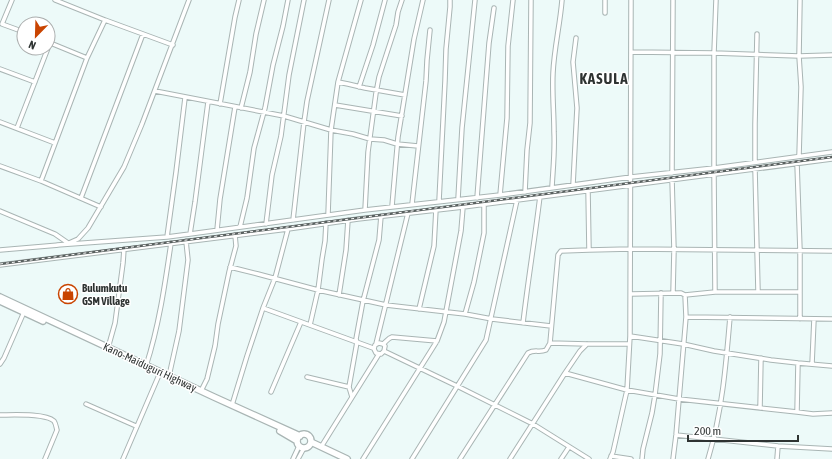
<svg xmlns="http://www.w3.org/2000/svg" width="832" height="459" viewBox="0 0 832 459" font-family="'Asap Condensed',sans-serif">
  <rect width="100%" height="100%" fill="#edfaf9"/>
  <g fill="none" stroke-linecap="round" stroke-linejoin="round">
    <g stroke="#a9b5b4" stroke-width="5.5">
      <path id="minor" d="M12,0L2,24L24,32
        M55,0L105,20L173,45
        M605,13V0
        M48,42L87,58
        M631,52L714,53L799,56L832,55
        M0,69L35,82
        M338,82L348,84L365,88L405,95
        M359,87L373,45L385,0
        M155,91L284,116L331,130L353,134L370,139L384,140L397,144L418,146
        M220,104L235,17L239,0
        M335,105L402,116
        M241,108L250,72L256,34L264,0
        M0,122L55,143
        M17,128L48,48
        M799,156L801,87L799,56L800,0
        M755,162V124L757,34
        M797,163L800,251V319
        M0,166L41,181L101,207
        M714,168V53L716,0
        M755,169L758,291
        M672,173L673,0
        M714,175L715,292
        M672,179L674,250L673,293
        M41,181L87,58L105,20
        M573,185L577,108L573,62L576,38
        M552,187C553,169 555,151 554,132C554,112 552,93 553,73C554,49 560,25 562,0
        M588,190L589,250
        M525,192L527,150L530,123L531,0
        M500,195L507,118L508,46L513,0
        M81,198L143,34
        M477,198L489,43L494,8
        M458,199L462,128L475,0
        M439,201L445,81L446,49L450,7V0
        M412,204L426,81L427,60L430,30
        M392,206L398,137L414,39L423,0
        M365,210L368,152L376,93L379,77L396,25L398,12L402,0
        M0,211L55,234L68,243
        M328,215L331,130L338,82L361,0
        M293,220L304,122L307,101L329,0
        M266,224L272,175L281,136L289,75L304,0
        M240,227L247,198L254,148L265,108L273,65L283,26L288,0
        M217,230L220,199L235,107
        M190,234L195,202L208,102
        M167,237L176,172L185,98
        M69,243L78,239L88,228L124,167L142,124L189,0
        M57,245L167,237L190,234L365,210L500,195L631,177L714,168L832,152
        M0,250L59,245
        M0,265L288,229L358,219L463,207L832,159
        M230,267L258,274L318,290L386,305L465,314L492,319L551,326
        M631,294L681,293L685,295L715,292H800
        M339,295L346,250L348,220
        M263,308L373,348
        M419,309L434,246L436,209
        M465,314L474,282L484,233V204
        M686,317L832,319
        M523,323C528,280 535,238 540,196
        M310,325L318,290L322,259L325,241L326,223
        M630,336L683,344L714,351L771,360L798,363L832,366
        M550,343L587,344H629
        M376,344L408,213
        M383,344L385,346L384,351L381,354L376,353L374,349L375,345L379,343L383,344C386,342 388,338 392,337L437,341
        M108,348L115,323L123,263L124,249
        M384,351L457,386L533,424L589,459
        M0,364L4,358L24,312
        M812,364L814,319
        M146,366C159,326 165,284 171,243
        M565,373L627,390L679,399L797,412L813,414L832,413
        M169,376L179,331L188,260L186,241
        M307,377L349,387
        M201,391L207,379L215,346L218,324L229,272L236,246L235,235
        M271,392L301,322
        M352,397L349,387L357,342L356,339L363,301L379,240L381,216
        M86,404L136,426
        M232,405L247,356L263,308L275,278L288,229
        M760,408L761,358
        M797,412L798,363
        M0,415C12,415 45,413 54,421C56,424 56,427 57,430L45,459
        M676,435L778,446L832,449
        M321,447L379,354
        M611,456L631,459
        M123,459L159,375
        M293,459L299,446
        M298,459L304,448
        M363,459L437,341L444,322L461,231L463,207
        M412,459L486,340L517,200
        M460,459L528,353C535,349 539,353 546,350L550,343L558,255L561,251L589,250L630,249L832,251
        M510,459L565,373L580,351L587,344
        M561,459L569,447
        M610,459L613,452L627,390L630,336L631,0
        M642,459L643,449L652,413L655,395L660,354L661,293
        M673,459L676,435L686,317L685,295
        M708,459C722,413 726,365 730,317
        M777,459L778,446"/>
    </g>
    <g stroke="#a9b5b4" stroke-width="8">
      <path id="highway" d="M0,297L214,397L300,436
        M0,301L43,321
        M280,431L297,441
        M297 441a7 7 0 1 1 14 0a7 7 0 1 1-14 0Z
        M311,442L347,459"/>
    </g>
    <use href="#minor" stroke="#fff" stroke-width="3.5"/>
    <use href="#highway" stroke="#fff" stroke-width="5.5"/>
    <g stroke="#59605f" stroke-width="2.5">
      <path id="rail" d="M0,264L832,157"/>
    </g>
    <use href="#rail" stroke="#fff" stroke-width="1" stroke-dasharray="3" stroke-linecap="butt"/>
  </g>
  <defs>
    <g id="shop-ring" transform="scale(1)"><circle r="9.5" fill="#fff" stroke="#c94401" stroke-width="1.5"/><path d="M-5-2.5h2.3a2.7 3.5 0 0 1 5.4 0H5L5.5 6h-11ZM-1.5-2.5h3a1.5 2.3 0 0 0-3 0Z" fill="#c94401"/></g>
  </defs>
  <g fill-rule="evenodd">
    <use href="#shop-ring" x="68" y="294"/>
  </g>
  <g text-anchor="middle" stroke-width="3" stroke-linejoin="round" paint-order="stroke">
    <g font-size="11" font-weight="bold" fill="#2e3332" stroke="#fff" text-anchor="start">
      <text x="82" y="292">Bulumkutu<tspan x="82" dy="13">GSM Village</tspan></text>
    </g>
    <g font-size="11" fill="#2e3332" stroke="#fff">
      <text transform="translate(150 367) rotate(25)" y="4">Kano-Maiduguri Highway</text>
    </g>
    <g font-size="15" font-weight="bold" letter-spacing="1" fill="#2e3332" stroke="#fff">
      <text x="604" y="84">KASULA</text>
    </g>
  </g>
  <g transform="translate(36 36) rotate(203)"><circle r="19" fill="#ffffff" stroke="#abadad"/>
  <path d="M0-3L7 15L0 10L-7 15Z" fill="#c94401"/>
  <text y="-6" font-size="11" font-weight="bold" text-anchor="middle" fill="#2e3332">N</text>
  </g>
  <path d="M688 435v6h110v-6" fill="none" stroke="#2e3332" stroke-width="2"/>
  <text x="694" y="435" font-size="12" fill="#2e3332" stroke="#ffffff" stroke-width="3" paint-order="stroke">200 m</text>
</svg>
